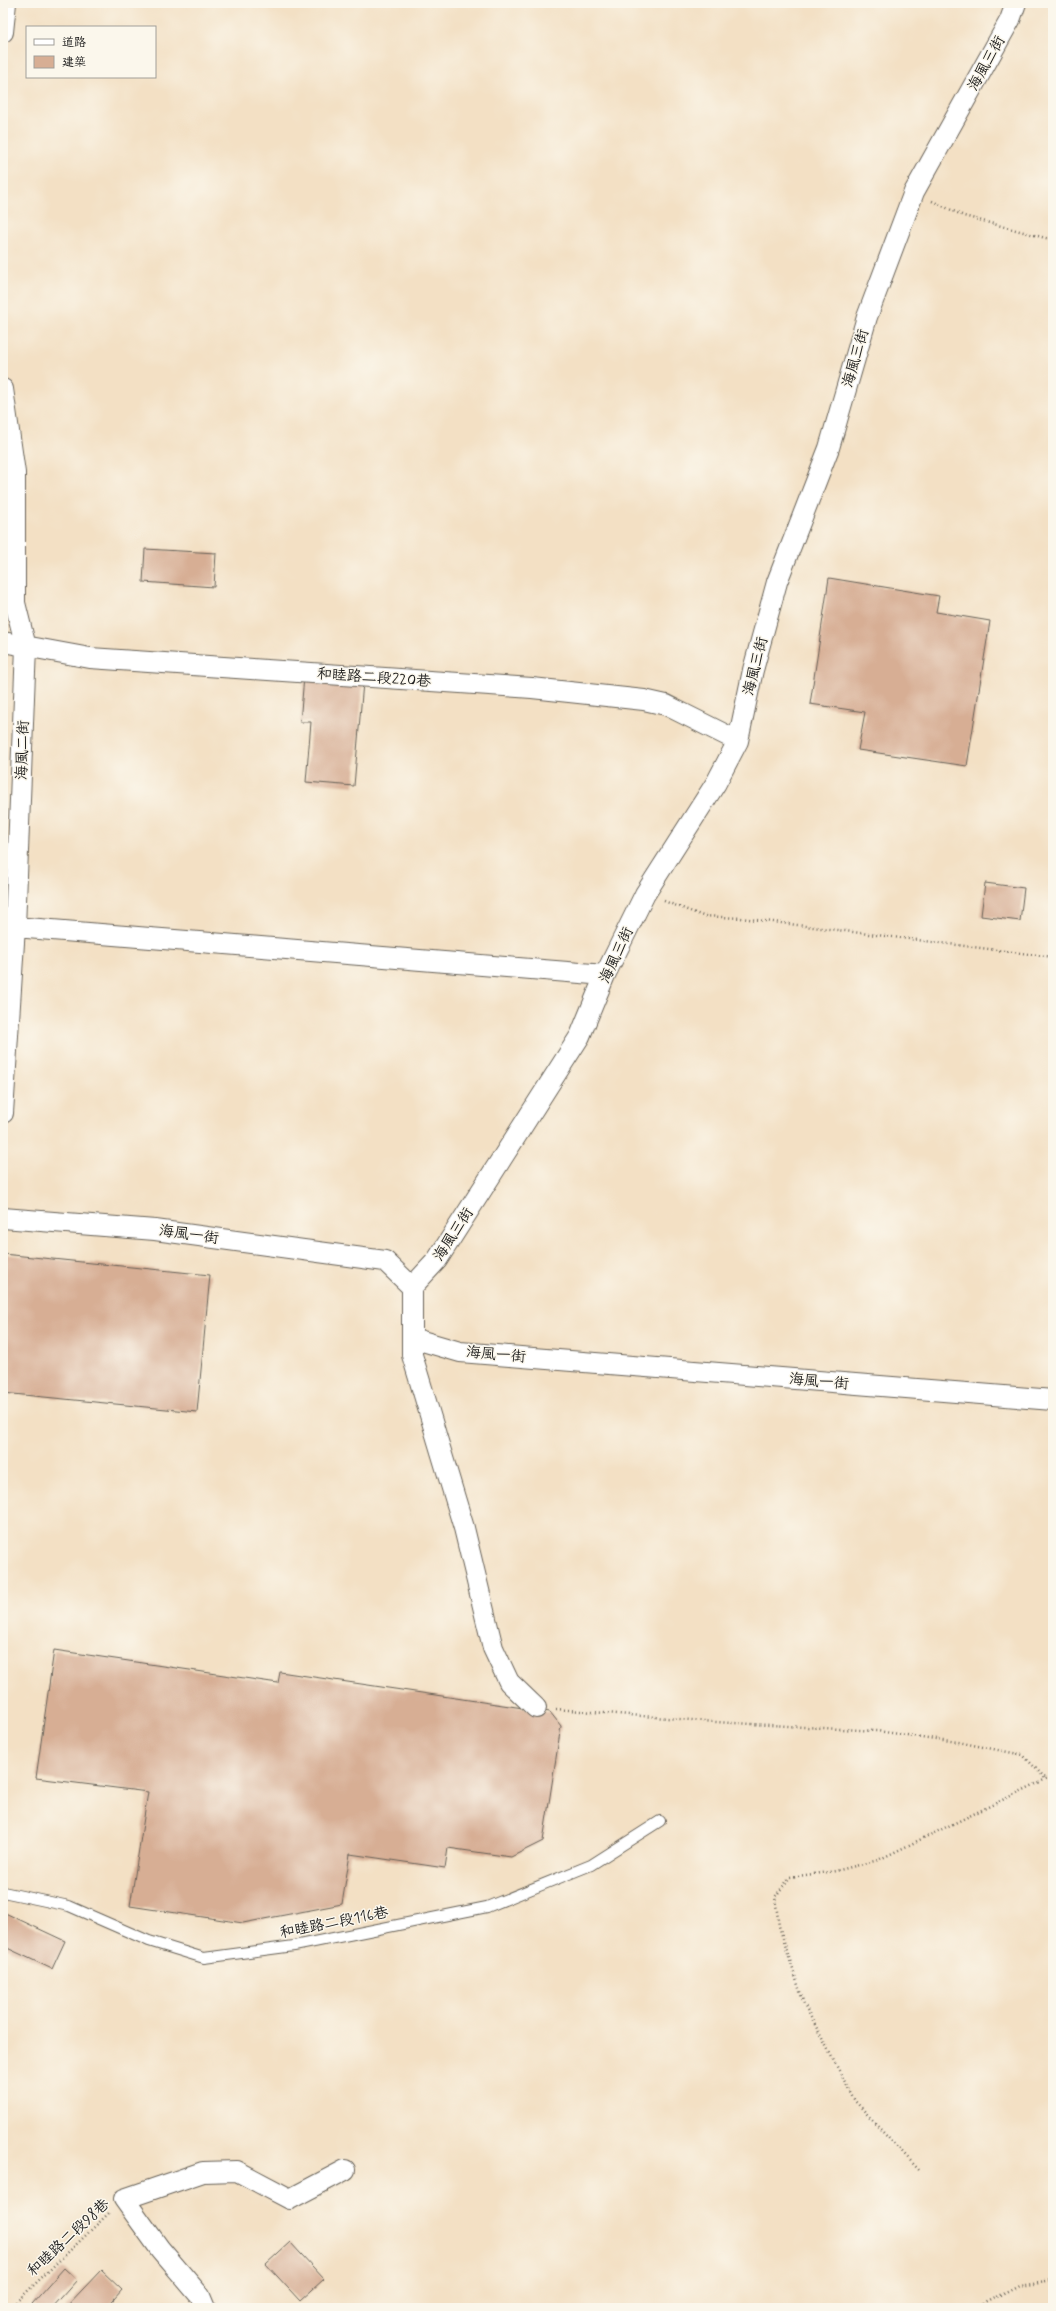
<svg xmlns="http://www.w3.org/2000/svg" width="1056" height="2311" viewBox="0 0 1056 2311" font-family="Mynerve,'LXGW WenKai TC',sans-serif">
  <rect width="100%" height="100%" fill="#fbf7ec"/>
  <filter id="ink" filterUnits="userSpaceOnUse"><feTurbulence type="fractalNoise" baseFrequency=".025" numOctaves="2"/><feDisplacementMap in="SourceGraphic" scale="8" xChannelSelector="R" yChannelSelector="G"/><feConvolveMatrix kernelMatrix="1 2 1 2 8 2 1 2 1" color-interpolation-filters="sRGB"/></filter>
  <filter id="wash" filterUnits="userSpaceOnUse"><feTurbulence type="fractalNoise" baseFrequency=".012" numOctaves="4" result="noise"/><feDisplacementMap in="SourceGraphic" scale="16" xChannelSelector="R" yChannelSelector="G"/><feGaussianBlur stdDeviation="0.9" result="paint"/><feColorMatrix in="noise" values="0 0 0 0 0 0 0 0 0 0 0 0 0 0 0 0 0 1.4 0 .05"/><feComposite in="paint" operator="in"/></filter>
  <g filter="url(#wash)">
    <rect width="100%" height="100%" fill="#f3e0c4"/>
    <g id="blocks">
      <path fill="#d7ae94" d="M145,549L216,553L214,587L143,582Z
        M829,578L939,596L936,612L990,621L967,766L858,750L865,712L810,704Z
        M305,666L364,671L354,786L306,782L311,722H300Z
        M985,883L1024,888L1020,921L981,916Z
        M3,1254L210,1275L197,1412L3,1393Z
        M54,1650L278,1683L280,1672L550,1712L561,1726L543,1841L511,1857L448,1848L445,1868L350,1854L342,1904L243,1923L130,1906L148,1792L36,1778Z
        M3,1912L65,1941L52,1969L3,1946Z
        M290,2242L324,2279L300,2301L266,2264Z
        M64,2268L77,2280L52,2308H36L32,2304Z
        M101,2270L122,2290L106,2308H65Z"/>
    </g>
  </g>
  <g filter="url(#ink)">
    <use href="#blocks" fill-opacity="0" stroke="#676157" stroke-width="1"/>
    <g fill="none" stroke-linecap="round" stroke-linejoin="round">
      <g stroke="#676157" stroke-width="12">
        <path id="lane" d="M3,1892L69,1906L149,1941L204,1958L294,1946L487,1907L591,1865L660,1821"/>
      </g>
      <g stroke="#676157" stroke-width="22">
        <path id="street" d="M3,32L6,3
          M3,389L15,473V603L26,647L15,927L3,1113
          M3,642L90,658L532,688L644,700L666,705L738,741
          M15,927L605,975
          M3,1218L155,1230L385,1261L412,1287V1338L460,1352L1053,1400
          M412,1287L437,1260L580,1036L605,975L645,894L716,783L738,741L753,670L777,582L829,448L867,317L914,192L1010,20L1016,3
          M412,1338V1355L464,1528L493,1648L509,1682L536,1708
          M205,2308L200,2296L160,2249L124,2199L203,2172L237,2171L290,2199L345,2170"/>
      </g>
      <path stroke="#676157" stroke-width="2.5" stroke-dasharray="1 3" stroke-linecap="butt" d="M932,201L964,216L1053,240
        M664,901L703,916L741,918L1053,957
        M556,1709L716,1722L877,1731L958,1742L1023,1755L1046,1779
        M919,2170L855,2101L804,2004L779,1926L775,1897L790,1877L836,1871L878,1860L1046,1779L1053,1778
        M10,2308L109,2213
        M975,2308L1019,2285L1053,2280"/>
      <use href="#lane" stroke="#fff" stroke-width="10"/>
      <use href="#street" stroke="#fff" stroke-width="20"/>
    </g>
  </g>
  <g text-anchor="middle" stroke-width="3" stroke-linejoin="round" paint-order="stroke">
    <g font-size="15" fill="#1c1c1c" stroke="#fbf7ec">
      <text transform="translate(986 63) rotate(-61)" y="5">海風三街</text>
      <text transform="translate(855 358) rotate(-74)" y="5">海風三街</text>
      <text transform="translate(755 666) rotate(-76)" y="5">海風三街</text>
      <text transform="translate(374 677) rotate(4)" y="5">和睦路二段220巷</text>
      <text transform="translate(22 750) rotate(-88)" y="5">海風二街</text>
      <text transform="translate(616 955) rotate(-65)" y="5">海風三街</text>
      <text transform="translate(189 1234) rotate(8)" y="5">海風一街</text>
      <text transform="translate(453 1234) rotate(-57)" y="5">海風三街</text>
      <text transform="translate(496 1354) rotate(5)" y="5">海風一街</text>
      <text transform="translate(819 1381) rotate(5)" y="5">海風一街</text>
      <text transform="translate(334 1922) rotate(-11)" y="5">和睦路二段116巷</text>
      <text transform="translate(68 2237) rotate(-43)" y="5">和睦路二段98巷</text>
    </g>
  </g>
  <rect width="1056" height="2311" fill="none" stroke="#fbf7ec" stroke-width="16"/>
  <rect x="26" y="26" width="130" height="52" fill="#fbf7ec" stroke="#a29f99"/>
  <rect x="34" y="39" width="20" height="6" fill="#ffffff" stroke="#a29f99"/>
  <text x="62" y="46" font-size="12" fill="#1c1c1c">道路</text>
  <rect x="34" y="56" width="20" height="12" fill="#d7ae94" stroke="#a29f99"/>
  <text x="62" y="66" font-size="12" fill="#1c1c1c">建築</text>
</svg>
